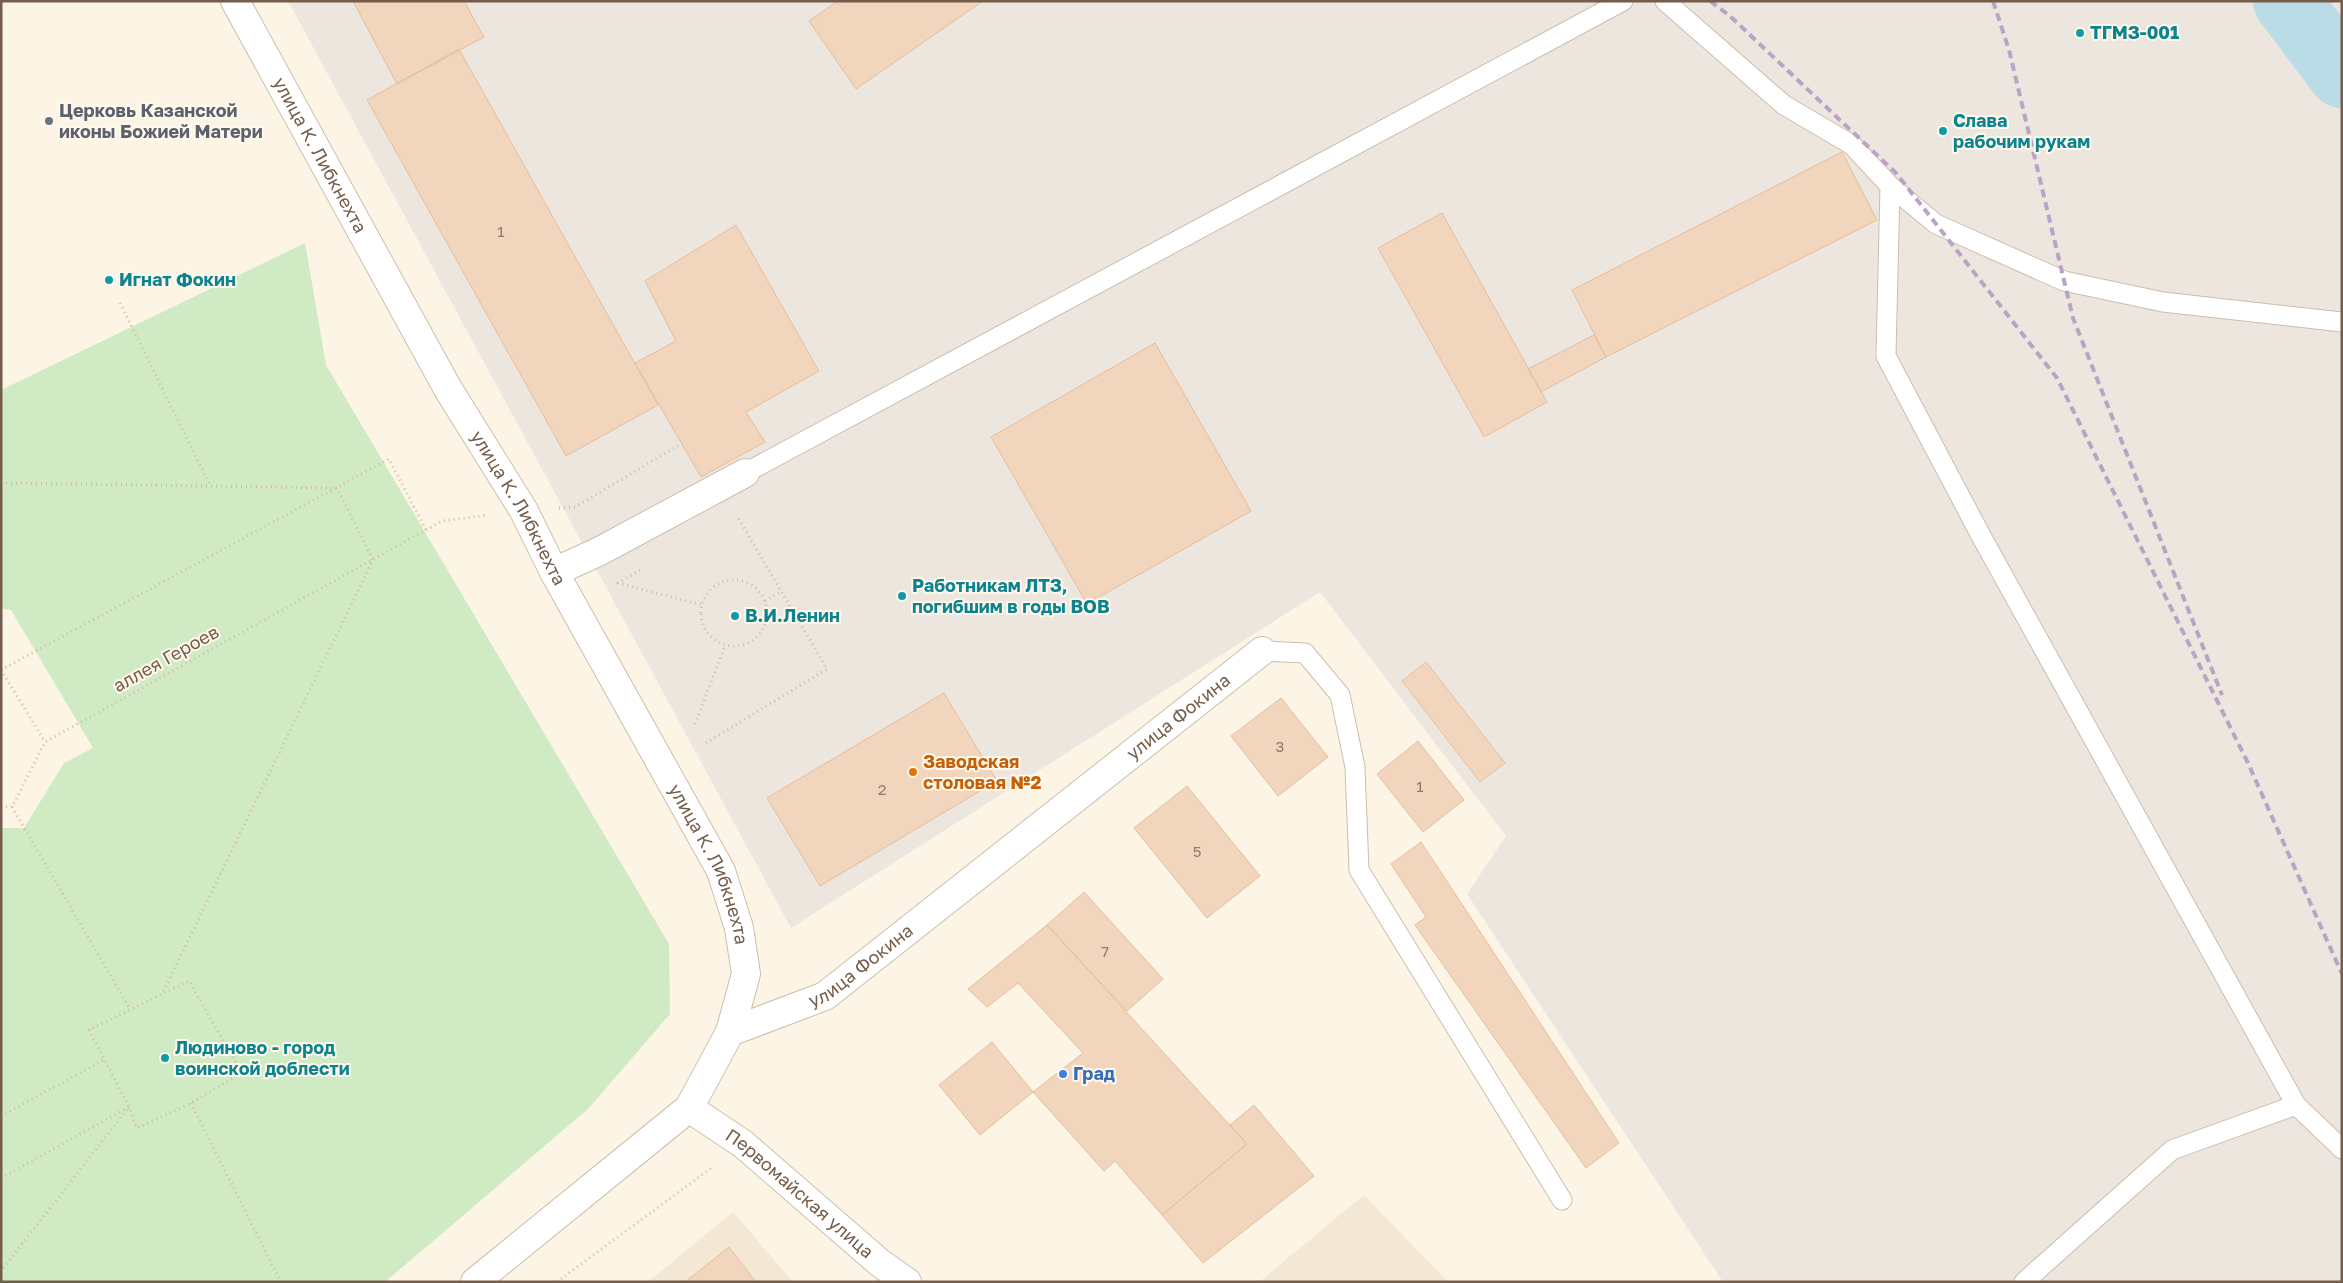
<svg xmlns="http://www.w3.org/2000/svg" width="2343" height="1283" viewBox="0 0 2343 1283" font-family="'Golos Text',sans-serif">
  <rect width="100%" height="100%" fill="#fcf5e5"/>
  <path fill="#f4e7d4" d="M1364,1195L1448,1282H1259Z
    M733,1212L793,1282H648Z"/>
  <path fill="#ece6df" d="M288,1H2342V1282H1723L1467,894L1506,836L1320,592L791,928Z"/>
  <path fill="#d0eac4" d="M305,243L326,365L669,944L670,1014L588,1109L385,1282H1V828H24L64,763L93,748L11,610L1,609V390Z"/>
  <g fill="none" stroke-linecap="round" stroke-linejoin="round">
    <path stroke="#badce6" stroke-width="68" d="M2287,1L2342,74"/>
  </g>
  <path fill="#f1d6bd" stroke="#e4be9e" d="M353,1H464L484,37L397,84Z
    M838,1H983L856,89L809,21Z
    M459,49L658,405L566,456L367,100Z
    M1842,152L1877,220L1606,357L1572,290Z
    M1442,213L1547,402L1484,437L1378,248Z
    M736,225L819,371L746,412L765,442L701,477L635,363L676,341L645,281Z
    M1594,335L1606,357L1541,392L1528,369Z
    M1155,343L1251,511L1087,604L991,437Z
    M1426,662L1505,763L1480,782L1402,681Z
    M944,693L997,781L820,886L767,798Z
    M1281,698L1328,757L1278,796L1231,736Z
    M1418,741L1464,800L1423,832L1377,774Z
    M1187,786L1260,876L1207,918L1134,828Z
    M1421,842L1619,1143L1586,1168L1415,925L1426,917L1391,864Z
    M1084,892L1163,979L1127,1011L1047,925Z
    M1047,925L1247,1144L1162,1215L1115,1161L1104,1171L1033,1092L1083,1053L1018,983L987,1007L968,989Z
    M992,1042L1033,1092L980,1135L939,1085Z
    M1254,1105L1314,1176L1203,1263L1162,1215L1247,1144L1230,1125Z
    M729,1247L756,1282H685Z"/>
  <g fill="none" stroke-linecap="round" stroke-linejoin="round">
    <g stroke="#cebdac" stroke-width="21">
      <path id="service" d="M1665,1L1784,105L1852,145L1890,186L1936,224L2064,281L2163,302L2342,322
        M1890,186L1886,356L1980,534L2296,1105L2342,1149
        M745,473L1623,1
        M1262,651L1305,653L1340,695L1355,767L1359,870L1562,1200
        M2024,1282L2172,1150L2296,1105"/>
    </g>
    <g stroke="#cebdac" stroke-width="30">
      <g id="minor">
        <path d="M554,572L600,551L745,473"/>
        <path id="s1" d="M730,1032L825,996L1262,651"/>
        <path id="s2" d="M689,1108L743,1144L880,1263L907,1282"/>
      </g>
    </g>
    <g stroke="#cebdac" stroke-width="30">
      <g id="tertiary">
        <path id="s3" d="M235,1L448,389L524,511L554,572L721,871L739,928L746,974L730,1032L689,1108L475,1282"/>
      </g>
    </g>
    <path stroke="#d6b9a0" stroke-width="3" stroke-dasharray="1 4" stroke-linecap="butt" d="M120,303L210,485
      M1,483L337,488L373,560L163,992
      M559,508L575,507L681,444
      M640,570L618,583L702,605
      M701 613a33 33 0 1 1 66 0a33 33 0 1 1-66 0Z
      M765,601L781,591
      M1,670L389,459L426,530
      M1,670L45,742
      M695,724L725,646
      M706,743L827,669L737,516
      M1,807H12L45,742L442,521L488,515
      M12,807L130,1009
      M191,1103L281,1282
      M1,1116L104,1060
      M1,1178L129,1107L137,1128L191,1103L242,1073L189,981L89,1030L129,1107L1,1271
      M557,1282L714,1166"/>
    <use href="#service" stroke="#fff" stroke-width="19"/>
    <use href="#minor" stroke="#fff" stroke-width="28"/>
    <use href="#tertiary" stroke="#fff" stroke-width="28"/>
    <path stroke="#b9a4c6" stroke-width="4" stroke-dasharray="8 5" stroke-linecap="butt" d="M1710,1L1730,16L1896,173L2057,378L2248,763L2342,974
      M1993,1L2009,50L2073,318L2222,695"/>
  </g>
  <g fill="#0f9aa8" stroke="#fff9ec" stroke-width="2">
    <circle cx="2080" cy="33" r="5"/>
    <circle cx="1943" cy="131" r="5"/>
    <circle cx="109" cy="280" r="5"/>
    <circle cx="902" cy="596" r="5"/>
    <circle cx="735" cy="616" r="5"/>
    <circle cx="165" cy="1058" r="5"/>
  </g>
  <circle fill="#6b7280" stroke="#fff9ec" stroke-width="2" cx="49" cy="121" r="5"/>
  <circle fill="#e8710a" stroke="#fff9ec" stroke-width="2" cx="913" cy="772" r="5"/>
  <circle fill="#3f7fe0" stroke="#fff9ec" stroke-width="2" cx="1063" cy="1074" r="5"/>
  <g text-anchor="middle" stroke-width="4" stroke-linejoin="round" paint-order="stroke">
    <g font-size="15" fill="#947b68">
      <text x="501" y="237">1</text>
      <text x="1280" y="752">3</text>
      <text x="1420" y="792">1</text>
      <text x="882" y="795">2</text>
      <text x="1197" y="857">5</text>
      <text x="1105" y="957">7</text>
    </g>
    <g font-size="18" font-weight="bold" fill="#0d838f" stroke="#fff9ec" text-anchor="start">
      <text x="2090" y="39">ТГМЗ-001</text>
      <text x="1953" y="127">Слава<tspan x="1953" dy="21">рабочим рукам</tspan></text>
      <text x="119" y="286">Игнат Фокин</text>
      <text x="912" y="592">Работникам ЛТЗ,<tspan x="912" dy="21">погибшим в годы ВОВ</tspan></text>
      <text x="745" y="622">В.И.Ленин</text>
      <text x="175" y="1054">Людиново - город<tspan x="175" dy="21">воинской доблести</tspan></text>
    </g>
    <g font-size="18" font-weight="bold" fill="#5b616d" stroke="#fff9ec" text-anchor="start">
      <text x="59" y="117">Церковь Казанской<tspan x="59" dy="21">иконы Божией Матери</tspan></text>
    </g>
    <g font-size="18" fill="#755d4b" stroke="#fff9ec">
      <text dy="6" stroke="none"><textPath href="#s3" startOffset="176">улица К. Либкнехта</textPath></text>
      <text dy="6" stroke="none"><textPath href="#s3" startOffset="581">улица К. Либкнехта</textPath></text>
      <text transform="translate(166 659) rotate(-29)" y="6">аллея Героев</text>
      <text dy="6" stroke="none"><textPath href="#s1" startOffset="552">улица Фокина</textPath></text>
      <text dy="6" stroke="none"><textPath href="#s3" startOffset="986">улица К. Либкнехта</textPath></text>
      <text dy="6" stroke="none"><textPath href="#s1" startOffset="148">улица Фокина</textPath></text>
      <text dy="6" stroke="none"><textPath href="#s2" startOffset="140">Первомайская улица</textPath></text>
    </g>
    <g font-size="18" font-weight="bold" fill="#c56008" stroke="#fff9ec" text-anchor="start">
      <text x="923" y="768">Заводская<tspan x="923" dy="21">столовая №2</tspan></text>
    </g>
    <g font-size="18" font-weight="bold" fill="#366cbe" stroke="#fff9ec" text-anchor="start">
      <text x="1073" y="1080">Град</text>
    </g>
  </g>
  <rect width="2343" height="1283" fill="none" stroke="#755d4b" stroke-width="5"/>
</svg>
